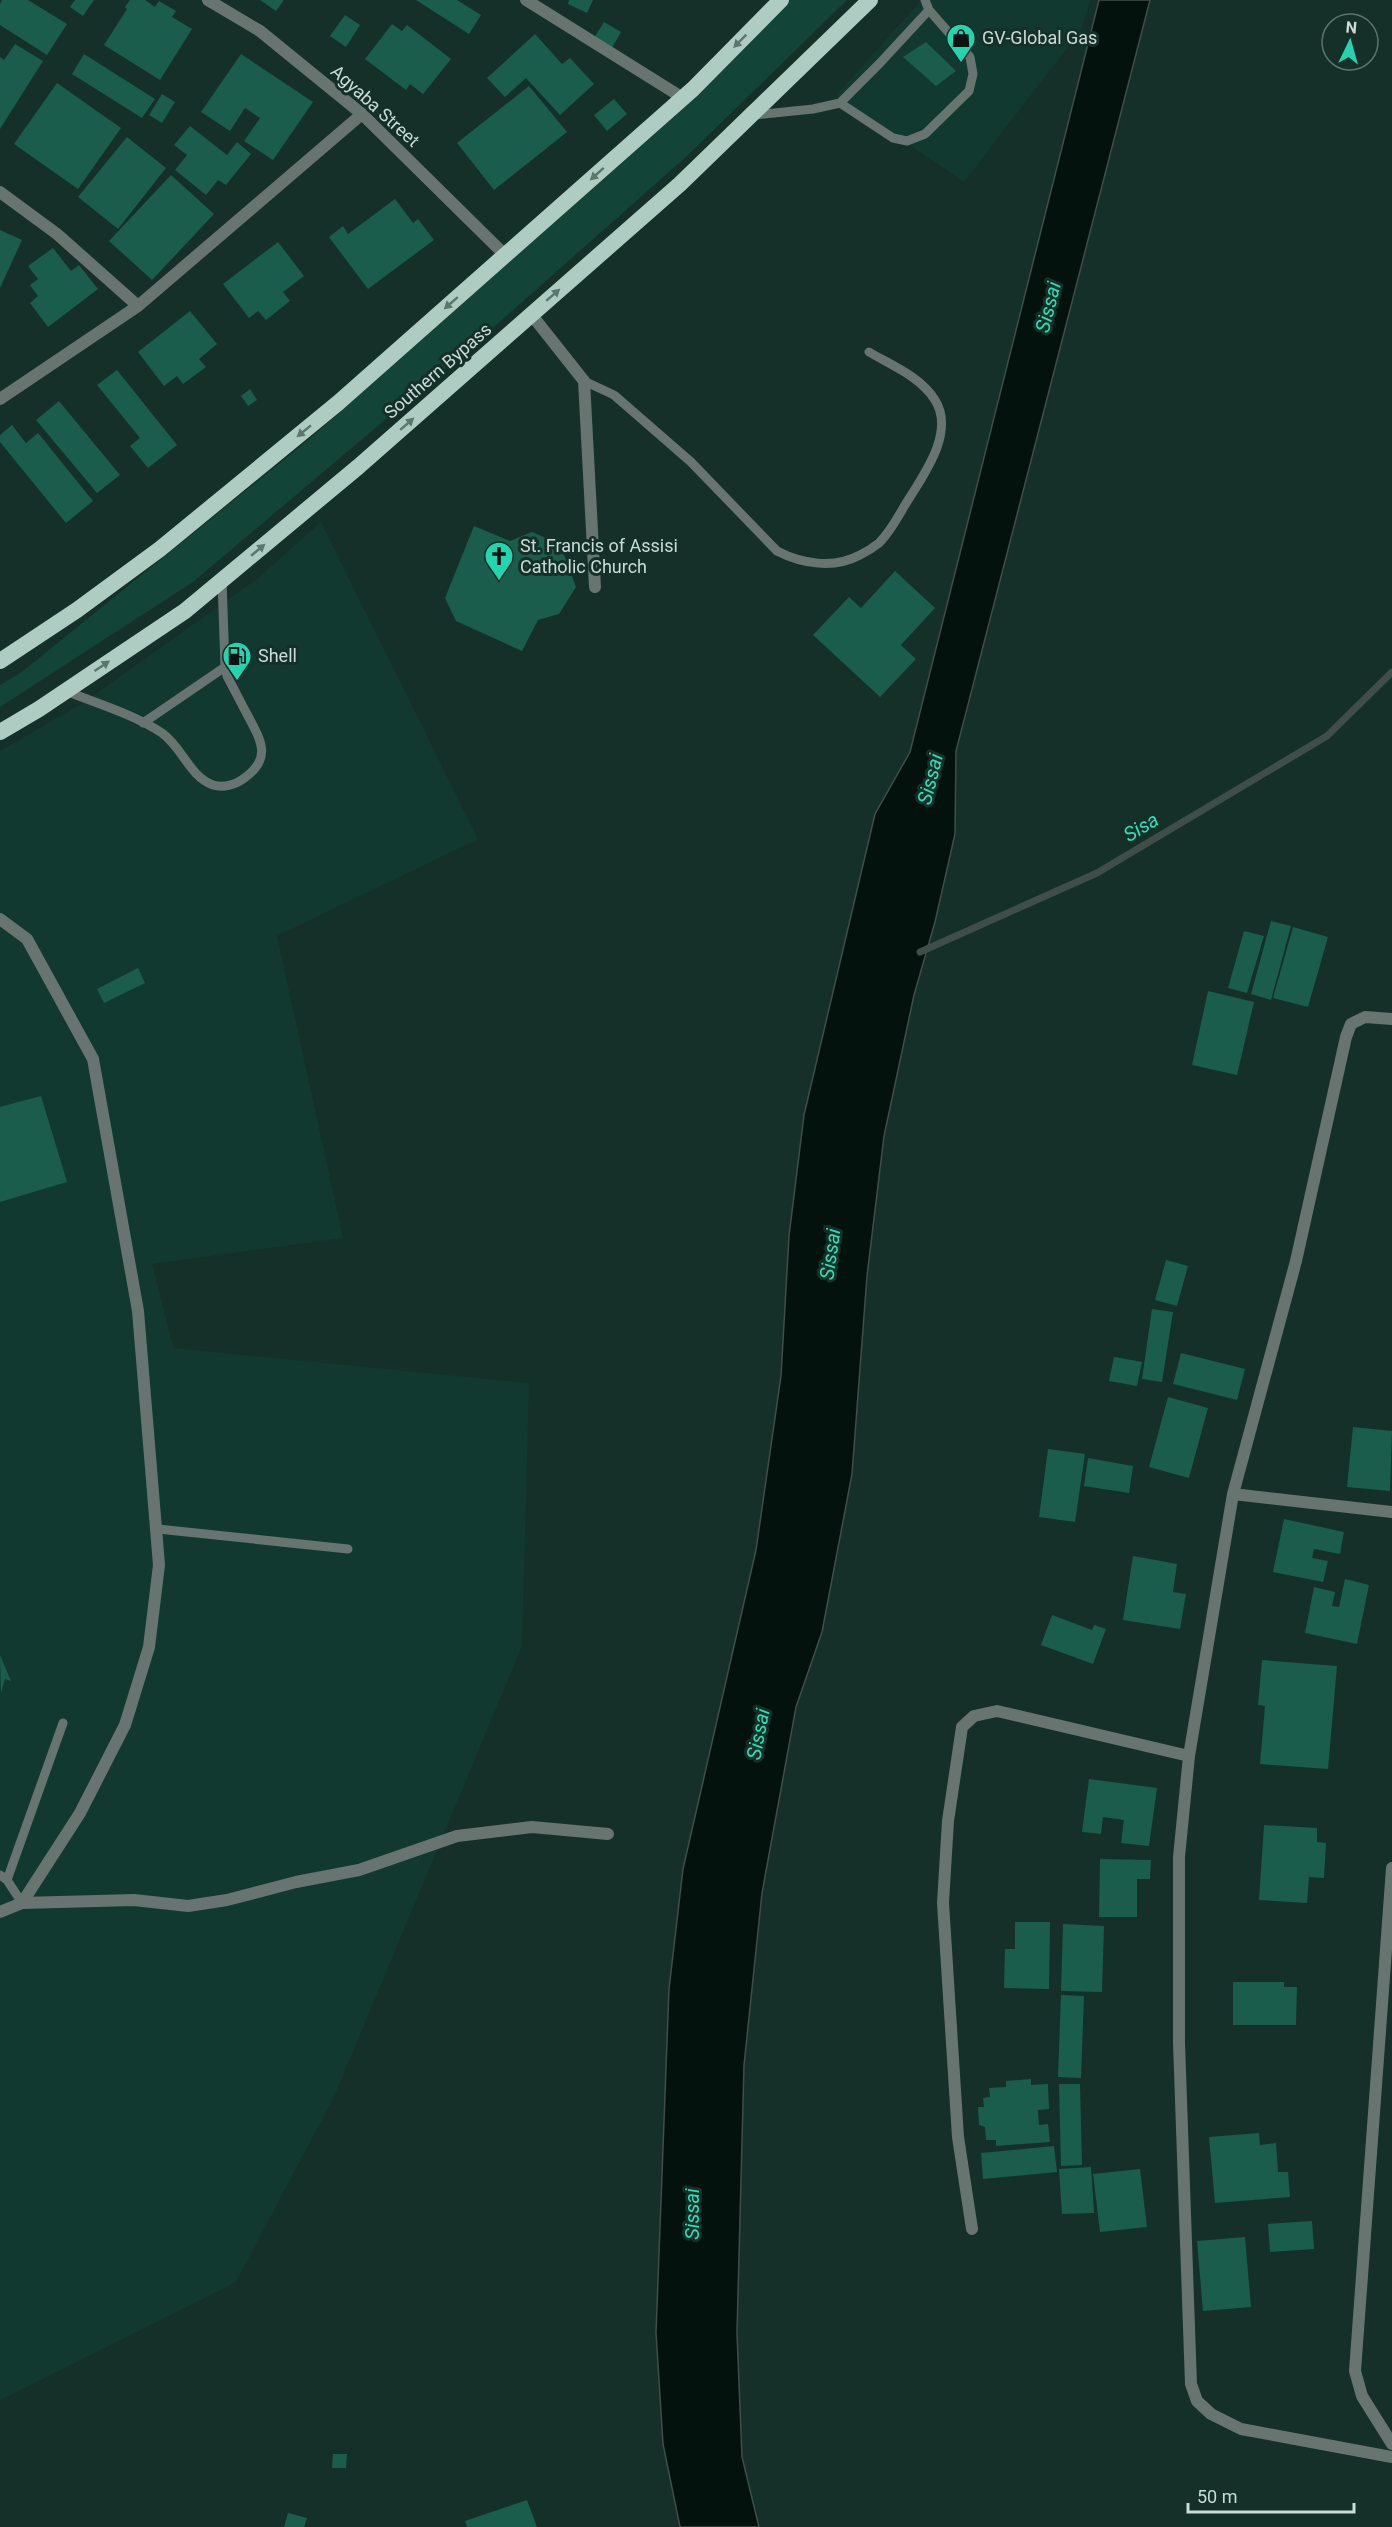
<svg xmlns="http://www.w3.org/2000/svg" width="1392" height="2527" viewBox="0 0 1392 2527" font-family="Roboto,sans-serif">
  <rect width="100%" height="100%" fill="#143029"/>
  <path fill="#12392f" d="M922,0H1090L1081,30L964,182L836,95Z
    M321,522L478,839L277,936L343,1238L152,1264L173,1348L529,1383L522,1646L334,2097L236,2282L0,2400V751L83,703L257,579Z"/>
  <path fill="#124438" d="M787,0H847L687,156L469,349L193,582L0,707V685L23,671L307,441L658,130Z"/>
  <path fill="#04120e" stroke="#404e4a" stroke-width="1.5" d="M1099,0H1150L956,751L955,834L935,922L914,995L884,1136L867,1276L852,1474L822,1632L796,1707L762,1893L744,2065L737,2333L742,2457L759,2527H680L663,2444L656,2333L669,1989L683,1869L756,1550L781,1376L789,1236L804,1115L875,814L910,752Z"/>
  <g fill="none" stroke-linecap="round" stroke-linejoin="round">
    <path stroke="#404e4a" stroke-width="7" d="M920,952L1097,873L1327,736L1392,672"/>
  </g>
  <path fill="#1a5d4c" d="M2,0H28L67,24L47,55L0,25V4Z
    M75,0H94L83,16L70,7Z
    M130,0H145L155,7L159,1L176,11L172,17L192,29L160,80L104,45L127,9L125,7Z
    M260,0H284L276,11Z
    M416,0H457L481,15L469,34Z
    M569,0H593L587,13L568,4Z
    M345,15L360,25L346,47L330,36Z
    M604,22L621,32L612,48L594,38Z
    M392,24L402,31L407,25L451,59L423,94L410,84L406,90L365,59Z
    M535,34L562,64L570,58L594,84L560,115L526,78L505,97L487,78Z
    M926,42L956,71L936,86L903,57Z
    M15,44L43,61L0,129V57L4,60Z
    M84,54L155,99L142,118L72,74Z
    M241,54L313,102L273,160L244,141L260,118L245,108L230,131L201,112Z
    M57,83L121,128L78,189L14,144Z
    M529,86L567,132L494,190L457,143Z
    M162,94L175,102L162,123L149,115Z
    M614,99L627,114L607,131L594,115Z
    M190,126L227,155L237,142L251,154L226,185L218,180L206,195L175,170L187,155L174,145Z
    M127,137L166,168L118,229L78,197Z
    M171,175L214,214L152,280L109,241Z
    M395,199L413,223L418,219L434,240L368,289L329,237L343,226L348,234Z
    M0,230L22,240L0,288Z
    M278,242L304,276L283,292L290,301L266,320L258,311L249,318L223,284Z
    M53,248L71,271L79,265L98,289L48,327L30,303L38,296L30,285L38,279L28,266Z
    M190,311L217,344L199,359L206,367L183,384L177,376L164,386L138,352Z
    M117,370L177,445L148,468L130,446L140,438L97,385Z
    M250,389L257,400L248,406L241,396Z
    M59,401L120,475L97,493L36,420Z
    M12,425L26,443L38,433L93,501L66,523L0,442V435Z
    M474,526L510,541L532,532L560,544L576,587L559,614L538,620L522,651L456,621L445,598Z
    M895,571L935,608L901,645L916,659L880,697L813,635L849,597L861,608Z
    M1271,921L1291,926L1271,1000L1251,994Z
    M1293,927L1328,937L1308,1007L1273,998Z
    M1244,931L1264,936L1247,993L1228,988Z
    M138,968L145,983L104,1003L97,989Z
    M1208,991L1254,1002L1237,1075L1192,1065Z
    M41,1096L67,1182L0,1202V1107Z
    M1166,1260L1188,1266L1177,1306L1155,1300Z
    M1152,1309L1173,1312L1162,1382L1142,1379Z
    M1181,1353L1245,1369L1237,1400L1173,1384Z
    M1114,1357L1142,1362L1137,1386L1109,1381Z
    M1168,1397L1208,1408L1189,1478L1149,1467Z
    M1353,1427L1392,1431L1390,1491L1347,1487Z
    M1048,1449L1085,1454L1075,1522L1039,1517Z
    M1088,1458L1133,1466L1129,1493L1084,1486Z
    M1284,1519L1344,1532L1340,1554L1314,1549L1312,1558L1328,1561L1323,1582L1273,1572Z
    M1133,1556L1177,1564L1173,1592L1186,1594L1180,1629L1123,1620Z
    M1345,1579L1369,1585L1357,1644L1305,1633L1314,1587L1335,1592L1332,1606L1339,1607Z
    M1052,1615L1092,1630L1094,1625L1106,1629L1093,1664L1041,1645Z
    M0,1655L11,1681L5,1679L1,1693Z
    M1262,1660L1337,1666L1328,1769L1260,1764L1265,1706L1258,1705Z
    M1089,1779L1157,1788L1149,1846L1121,1843L1124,1820L1103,1817L1101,1834L1082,1832Z
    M1264,1825L1317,1828V1842L1326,1843L1324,1878L1309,1877L1307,1903L1259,1900Z
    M1100,1859L1151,1860L1150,1879H1137V1917H1099Z
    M1015,1922H1050L1049,1989L1004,1988L1005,1949H1015Z
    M1063,1924L1104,1926L1102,1992L1061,1991Z
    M1233,1982H1284V1987H1297L1296,2025H1233Z
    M1061,1995L1084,1996L1081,2078L1058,2077Z
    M1031,2079V2085L1048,2084L1049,2109L1038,2110L1039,2125L1048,2124L1050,2142L996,2146V2140H986L985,2127L979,2125L978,2107H984L983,2098L990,2097L989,2088L1006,2087V2081Z
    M1059,2084H1080L1082,2165L1061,2166Z
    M1259,2133L1260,2145L1276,2143L1278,2172H1288L1290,2197L1215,2203L1209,2137Z
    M1054,2146L1057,2172L983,2179L981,2153Z
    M1091,2167L1094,2213L1062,2214L1059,2169Z
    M1140,2169L1147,2227L1100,2232L1093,2174Z
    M1312,2221L1314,2249L1270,2252L1268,2224Z
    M1245,2237L1251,2307L1203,2311L1197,2241Z
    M333,2454H347L346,2468H332Z
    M527,2500L537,2527H467L465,2521Z
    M288,2513L307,2518L304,2527H284Z"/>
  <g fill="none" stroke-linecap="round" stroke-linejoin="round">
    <path stroke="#677470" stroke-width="9" d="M840,103L893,138L907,141L925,134L969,91L973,74L970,57L929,10
      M754,115L813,109L840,103L880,63L929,10L925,0
      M584,381L614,395L691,462L777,551C802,564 834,569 860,555C866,552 874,547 879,543C890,532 898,517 905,505C922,477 956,433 935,400C921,377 891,365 869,352
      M66,691C98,704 133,714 162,733C182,747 189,776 213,785C223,788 235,785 243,779C272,759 262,742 248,716C241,703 234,689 227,676L225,667L222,580
      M143,723L225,667
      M158,1529L348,1549
      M0,1875L7,1880L22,1903
      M7,1880L63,1723"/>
    <path stroke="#677470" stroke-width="12" d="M208,0L260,31L362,114L505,255
      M526,0L683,98
      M0,192L57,234L138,306
      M531,314L584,381L595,587
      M0,399L138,306L362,114
      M0,919L27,939L93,1059L138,1311L159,1565L149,1647L125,1725L80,1813L22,1903
      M1392,1019L1365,1017L1351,1024L1346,1037L1296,1261L1233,1494L1189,1756L1179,1857V2043L1191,2384L1197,2401L1211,2414L1241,2429L1392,2457
      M1233,1494L1392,1512
      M1392,1868L1355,2371L1362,2396L1392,2444
      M0,1912L22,1903L134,1900L188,1906L227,1900L296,1882L359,1870L457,1836L532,1827L608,1834
      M972,2229L958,2137L943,1903L948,1821L962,1727L974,1716L997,1711L1189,1756"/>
    <path stroke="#afccc2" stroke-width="16" d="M0,661L77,610L160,549L338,403L693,89L781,0
      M0,732L39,709L185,611L358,467L680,184L870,0"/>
  </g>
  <defs><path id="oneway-solid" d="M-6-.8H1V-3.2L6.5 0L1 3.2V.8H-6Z" transform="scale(1.5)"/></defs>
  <g fill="#5a766e">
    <use href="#oneway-solid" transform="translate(740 41) rotate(135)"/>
    <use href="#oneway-solid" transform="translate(597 174) rotate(138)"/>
    <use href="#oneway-solid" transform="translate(553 295) rotate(-41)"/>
    <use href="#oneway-solid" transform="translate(451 303) rotate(139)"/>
    <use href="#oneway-solid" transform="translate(407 424) rotate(-41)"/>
    <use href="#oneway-solid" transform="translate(304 431) rotate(141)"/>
    <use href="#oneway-solid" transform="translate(258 550) rotate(-40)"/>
    <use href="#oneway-solid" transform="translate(102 666) rotate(-34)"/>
  </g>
  <defs>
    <g id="shop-pin" transform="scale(1.5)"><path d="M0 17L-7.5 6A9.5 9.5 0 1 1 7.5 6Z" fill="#22d5af" stroke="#143029"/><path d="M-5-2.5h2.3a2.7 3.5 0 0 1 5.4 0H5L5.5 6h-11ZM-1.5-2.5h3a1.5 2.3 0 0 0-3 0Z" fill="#111"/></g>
    <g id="church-pin" transform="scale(1.5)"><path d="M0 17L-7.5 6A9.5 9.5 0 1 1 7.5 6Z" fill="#22d5af" stroke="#143029"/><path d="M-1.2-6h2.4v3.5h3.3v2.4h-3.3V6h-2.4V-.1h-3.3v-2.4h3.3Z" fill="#111"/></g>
    <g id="fuel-pin" transform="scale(1.5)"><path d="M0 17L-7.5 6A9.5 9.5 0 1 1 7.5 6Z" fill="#22d5af" stroke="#143029"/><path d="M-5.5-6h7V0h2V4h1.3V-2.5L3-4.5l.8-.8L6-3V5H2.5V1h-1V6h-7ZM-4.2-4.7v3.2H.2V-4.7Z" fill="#111"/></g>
  </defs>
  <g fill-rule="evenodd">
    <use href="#shop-pin" x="961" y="38"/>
    <use href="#church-pin" x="499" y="556"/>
    <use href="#fuel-pin" x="237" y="656"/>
  </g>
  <g text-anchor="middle" stroke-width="6" stroke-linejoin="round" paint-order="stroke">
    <g font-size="18" fill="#cbdbd6" stroke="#143029" text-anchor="start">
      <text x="982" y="44">GV-Global Gas</text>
      <text x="520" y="552">St. Francis of Assisi<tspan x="520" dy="21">Catholic Church</tspan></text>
      <text x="258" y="662">Shell</text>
    </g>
    <g font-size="18" fill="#cbdbd6" stroke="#143029">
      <text transform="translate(375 106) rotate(42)" y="6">Agyaba Street</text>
      <text transform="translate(438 371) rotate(-41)" y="6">Southern Bypass</text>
    </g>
    <g font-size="20" font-style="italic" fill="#29e1b9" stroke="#143029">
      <text transform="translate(1048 307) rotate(-76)" y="7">Sissai</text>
      <text transform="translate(930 779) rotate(-76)" y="7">Sissai</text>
      <text transform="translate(1141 827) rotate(-31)" y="7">Sisa</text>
      <text transform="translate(830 1254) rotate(-82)" y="7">Sissai</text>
      <text transform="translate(758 1734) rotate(-79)" y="7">Sissai</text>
      <text transform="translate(692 2214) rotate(-90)" y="7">Sissai</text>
    </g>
  </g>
  <g transform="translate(1350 42) rotate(5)"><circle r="28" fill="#143029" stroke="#5d746e" stroke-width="1.5"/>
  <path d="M0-4.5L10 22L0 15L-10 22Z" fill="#22d5af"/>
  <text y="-9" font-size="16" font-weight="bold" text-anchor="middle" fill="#cbdbd6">N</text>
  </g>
  <path d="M1188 2503v9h166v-9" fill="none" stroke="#cbdbd6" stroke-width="3"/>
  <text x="1197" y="2503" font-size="18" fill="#cbdbd6" stroke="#143029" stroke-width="4.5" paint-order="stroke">50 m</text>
</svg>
